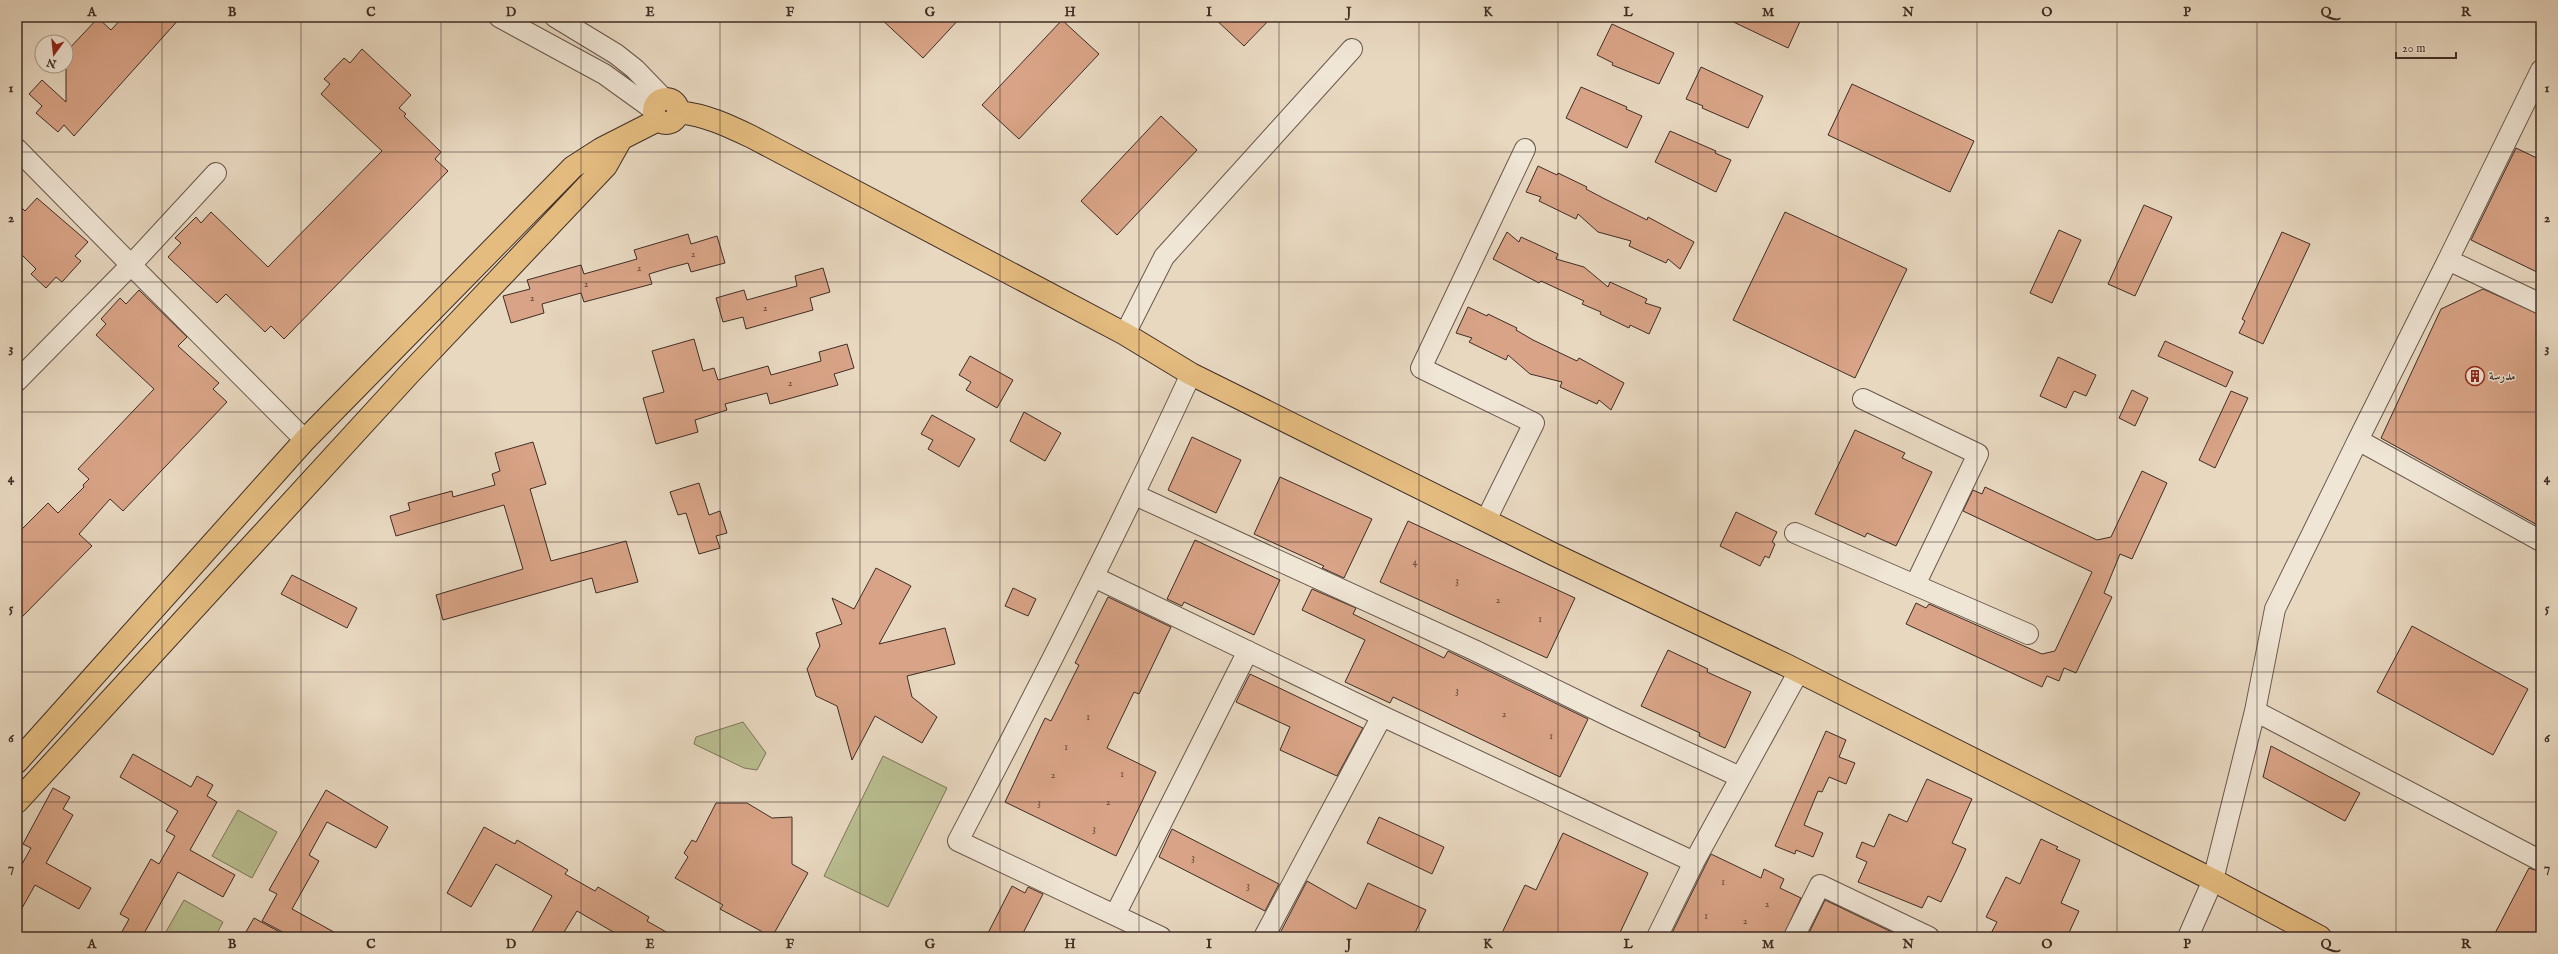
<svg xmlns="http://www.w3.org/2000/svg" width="2558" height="954" viewBox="0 0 2558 954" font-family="'IM FELL English',Amiri,serif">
  <rect width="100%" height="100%" fill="#e8d8c0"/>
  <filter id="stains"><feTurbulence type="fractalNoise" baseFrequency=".005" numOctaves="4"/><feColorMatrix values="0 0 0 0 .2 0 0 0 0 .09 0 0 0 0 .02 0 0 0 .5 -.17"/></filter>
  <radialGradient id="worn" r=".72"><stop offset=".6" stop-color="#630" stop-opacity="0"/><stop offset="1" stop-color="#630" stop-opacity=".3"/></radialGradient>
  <path fill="#b9be90" stroke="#7c765a" d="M743,722L766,753L757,770L744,768L694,744L696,737Z
    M883,756L947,788L888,907L824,876Z
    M238,810L277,832L252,878L212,856Z
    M184,900L223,922L215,937H163Z"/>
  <path fill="#d8a386" stroke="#3f2d25" d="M123,17H181L74,136L64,125L58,132L36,113L42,106L29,94L42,80L66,102V52L98,18L111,30Z
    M879,17H961L923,58Z
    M1213,17H1272L1244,46Z
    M1723,17H1802L1788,48Z
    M1062,20L1099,54L1019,139L982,105Z
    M1612,24L1674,53L1659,84L1612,65L1613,63L1597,55Z
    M362,49L411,95L399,108L406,114L404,116L441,152L435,159L448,171L284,339L271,326L265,332L226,294L217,303L168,257L181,243L175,238L196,217L201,223L211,212L268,267L382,151L321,94L330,84L324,79L344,58L350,63Z
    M1701,67L1763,96L1748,128L1702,108L1703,106L1686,99Z
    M1852,84L1974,141L1950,192L1828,135Z
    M1581,87L1627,107L1626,109L1642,116L1627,148L1566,118Z
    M1161,116L1197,150L1117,235L1081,201Z
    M1670,131L1716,151L1715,153L1731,160L1716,192L1655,162Z
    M2516,148L2541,160V274L2471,240Z
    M1538,166L1557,175L1558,173L1587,187L1586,189L1603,198L1647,220L1648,217L1694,242L1680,269L1668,259L1666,263L1629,246L1631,241L1598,232L1578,214L1576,219L1539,201L1541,197L1526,192Z
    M37,198L88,242L75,256L81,261L62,282L56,277L46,288L31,274L36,269L17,250V203L25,211Z
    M2144,205L2172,217L2135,296L2108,284Z
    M1785,212L1907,269L1855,378L1733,320Z
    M2059,230L2081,240L2052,303L2030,293Z
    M1507,232L1519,242L1521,237L1558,254L1556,259L1584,267L1608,287L1610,282L1647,299L1645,303L1661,308L1649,334L1630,325L1629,328L1600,314L1601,312L1582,304L1584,301L1541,281L1539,283L1493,259Z
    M2282,232L2310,244L2263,344L2239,333L2245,321L2242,319Z
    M688,234L691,244L717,236L725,263L691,272L688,263L669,268L649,274L652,284L584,302L581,293L542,304L544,313L511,323L503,296L530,289L527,280L581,265L584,274L637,259L634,250Z
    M823,268L830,292L810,298L813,310L746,329L743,317L723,322L716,298L744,290L747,300L797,286L795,276Z
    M2483,289L2541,315V527L2381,438L2441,309Z
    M139,290L187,337L178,346L219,383L213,389L227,402L123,511L110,499L79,534L92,546L17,622V534L48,503L58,513L84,487L83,485L89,479L78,469L154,389L96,335L106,324L101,319L120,298L126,304Z
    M1468,307L1487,316L1488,314L1517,328L1516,330L1533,340L1577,361L1579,358L1624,383L1611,410L1599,400L1597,404L1560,387L1562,382L1530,374L1508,355L1506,360L1469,342L1472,338L1456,333Z
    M694,339L703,371L714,368L718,380L768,366L771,375L821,361L819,352L847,344L854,368L834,374L838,385L770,404L767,393L725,404L727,410L695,420L698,432L656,444L643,398L664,392L652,351Z
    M2165,341L2233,372L2226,387L2158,356Z
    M970,356L1013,380L997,408L966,390L971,382L959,375Z
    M2058,357L2096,375L2086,396L2074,391L2066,408L2040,396Z
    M2132,390L2148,398L2135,426L2119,418Z
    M2231,391L2248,398L2215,468L2199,460Z
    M1024,412L1061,433L1045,461L1010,441Z
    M932,415L975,439L959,467L928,449L933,440L921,434Z
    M1855,430L1905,453L1902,458L1932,472L1896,546L1867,533L1865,537L1815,514Z
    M1192,437L1241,460L1216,513L1168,490Z
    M533,442L546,484L530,489L551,561L626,541L638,582L596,593L592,578L443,620L436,595L523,569L504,505L396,536L390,516L410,510L408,503L452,491L453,497L495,485L492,474L500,471L495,453Z
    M2142,471L2167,483L2132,559L2120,554L2104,593L2112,597L2076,673L2064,668L2059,681L2047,676L2042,687L1906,624L1916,603L1926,608L1929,604L2042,654L2055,651L2092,572L1963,511L1973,490L1982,494L1985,487L2097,540L2111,537Z
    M1280,477L1372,519L1344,578L1322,568L1324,566L1254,534Z
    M699,483L709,515L720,511L727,533L716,536L720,548L699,554L686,513L678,515L670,492Z
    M1736,512L1777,532L1772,542L1775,544L1769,558L1765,556L1760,566L1720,546Z
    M1408,521L1575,598L1547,658L1380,582Z
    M1195,540L1280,580L1254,635L1184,602L1182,606L1167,599Z
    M876,568L911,586L879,644L945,628L955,664L907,676L912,697L937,717L922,743L875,716L852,760L837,706L816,696L807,669L820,646L816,633L842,624L832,598L854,609Z
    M292,575L357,608L347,628L281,594Z
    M1013,588L1036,599L1028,616L1005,606Z
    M1312,589L1356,608L1353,614L1444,658L1448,651L1588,719L1560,777L1393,697L1390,703L1345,682L1365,640L1302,610Z
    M1108,597L1171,627L1139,694L1134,692L1107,748L1156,772L1116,856L1005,802L1045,718L1051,721L1079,665L1075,663Z
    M2412,626L2528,689L2493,755L2377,692Z
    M1668,650L1708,669L1707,672L1751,692L1725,748L1699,736L1700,733L1641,706Z
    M1250,674L1363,728L1337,776L1280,750L1290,727L1236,702Z
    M1826,731L1846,740L1839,757L1855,763L1846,784L1829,777L1822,792L1818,791L1804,825L1823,833L1813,857L1796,850L1795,854L1775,846Z
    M2271,746L2360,793L2345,821L2263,777Z
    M133,754L191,787L197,776L213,785L207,796L217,802L190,850L235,875L223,897L178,872L142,937H119L129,919L120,914L151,859L159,864L175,836L166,831L178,811L120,777Z
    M1927,779L1972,799L1952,843L1966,849L1957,869L1941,902L1928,896L1922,908L1858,882L1867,862L1856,857L1862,842L1874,847L1889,814L1907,822Z
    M53,788L70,797L63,809L73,815L46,863L91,888L79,909L35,885L17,917V873L31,848L23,844Z
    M326,790L388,827L376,848L327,822L309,855L319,861L292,909L343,937H292L262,921L277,894L269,890Z
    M716,803H747L772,818L792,817V864L808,873L772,937L720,909L723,905L675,878L688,857L684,853L692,840L696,842Z
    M1379,817L1444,847L1432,874L1367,843Z
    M484,827L515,844L517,840L568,870L565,874L595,891L598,887L649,917L647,921L675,937H622L577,911L561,937H529L552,896L496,864L471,907L447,893Z
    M1172,829L1279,884L1265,911L1159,857Z
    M1563,833L1648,873L1618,937H1500L1525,885L1536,890Z
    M2041,839L2058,847L2056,849L2080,860L2061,903L2079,911L2067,937H1989L1997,922L1986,917L2006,877L2020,884Z
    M1711,854L1761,878L1764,869L1784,879L1780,888L1801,898L1783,937H1670Z
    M2529,868L2541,872V937H2493Z
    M1307,881L1356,909L1368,883L1426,910L1413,937H1278Z
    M1012,886L1025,893L1028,887L1043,894L1021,937H986Z
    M1825,900L1902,937H1807Z
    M254,918L289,937H243Z"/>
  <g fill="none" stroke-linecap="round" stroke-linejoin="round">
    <g stroke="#69584c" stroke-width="22">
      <path id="minor" d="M499,17L604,74L654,110
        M555,17L616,54L635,69L664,99
        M2541,70L2448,260L2541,304
        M17,149L131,265L17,381
        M216,173L131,265L305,440
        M1125,334L1164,257L1352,49
        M1863,399L1978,454L1915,585
        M2358,440L2448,260
        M1135,495L1474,650L1615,719L1740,777
        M1486,520L1534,423L1421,368L1525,149
        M1795,533L2028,634
        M1094,577L1382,716
        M2255,711L2541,861
        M1115,915L1248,651
        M1161,937L958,841C1039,687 1118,532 1191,374
        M1264,937L1382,716L1694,862
        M1657,937L1694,862L1799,671
        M1794,937L1820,885L1929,937
        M2188,937L2213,880L2255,711L2275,609L2358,440L2541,541"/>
    </g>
    <g stroke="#3f2d25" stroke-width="24">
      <path id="major" d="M654 111a12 12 0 1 1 24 0a12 12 0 1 1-24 0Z
        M678,112C706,115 727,125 752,137L1125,334L1191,374L1553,554L1786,665L2213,880L2320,937
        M17,762L305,440L573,167L601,149L658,120
        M17,802L409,374L606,166L620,141"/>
    </g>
    <use href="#minor" stroke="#f0e6d6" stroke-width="20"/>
    <use href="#major" stroke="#e4bc80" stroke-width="22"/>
  </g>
  <path fill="none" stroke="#3f2d25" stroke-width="1" stroke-opacity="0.55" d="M162,17V937M301,17V937M441,17V937M581,17V937M720,17V937M860,17V937M1000,17V937M1139,17V937M1279,17V937M1419,17V937M1558,17V937M1698,17V937M1838,17V937M1977,17V937M2117,17V937M2257,17V937M2396,17V937M17,152H2541M17,282H2541M17,412H2541M17,542H2541M17,672H2541M17,802H2541"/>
  <defs>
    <g id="building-ring" transform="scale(1)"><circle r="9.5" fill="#f0e6d6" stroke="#8f2418" stroke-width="1.5"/><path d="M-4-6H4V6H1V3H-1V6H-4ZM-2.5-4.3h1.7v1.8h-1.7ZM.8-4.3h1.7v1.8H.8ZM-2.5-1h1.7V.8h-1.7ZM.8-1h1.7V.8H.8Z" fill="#8f2418"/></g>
  </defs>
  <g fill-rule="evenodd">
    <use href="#building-ring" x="2475" y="376"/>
  </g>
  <g text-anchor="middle" stroke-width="3" stroke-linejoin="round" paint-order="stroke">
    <g font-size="10" fill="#654a3d">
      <text x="693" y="257">2</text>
      <text x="639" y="271">2</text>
      <text x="586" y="287">2</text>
      <text x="532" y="301">2</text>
      <text x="765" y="311">2</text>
      <text x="790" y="386">2</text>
      <text x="1415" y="565">4</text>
      <text x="1457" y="584">3</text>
      <text x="1498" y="603">2</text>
      <text x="1540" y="622">1</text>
      <text x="1457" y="694">3</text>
      <text x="1504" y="717">2</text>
      <text x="1088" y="720">1</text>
      <text x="1551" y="739">1</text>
      <text x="1066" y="750">1</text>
      <text x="1122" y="777">1</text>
      <text x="1053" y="778">2</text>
      <text x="1108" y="805">2</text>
      <text x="1039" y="806">3</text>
      <text x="1094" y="832">3</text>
      <text x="1193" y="861">3</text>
      <text x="1723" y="885">1</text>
      <text x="1248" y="889">3</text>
      <text x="1767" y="907">2</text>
      <text x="1706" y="919">1</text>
      <text x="1745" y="924">2</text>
    </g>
    <g font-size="12" font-weight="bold" fill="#3f2d25" stroke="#f0e6d6" text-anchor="start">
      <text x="2489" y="380">مدرسة</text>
    </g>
  </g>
  <rect width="2558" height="954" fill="none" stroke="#e8d8c0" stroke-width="44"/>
  <g transform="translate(54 54) rotate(195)"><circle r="19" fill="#f0e6d6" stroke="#a99c8f"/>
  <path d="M0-3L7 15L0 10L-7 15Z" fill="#8f2418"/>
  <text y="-6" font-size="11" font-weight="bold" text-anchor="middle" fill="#3f2d25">N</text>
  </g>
  <path d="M2396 52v6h60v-6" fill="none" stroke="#3f2d25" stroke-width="2"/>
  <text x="2402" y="52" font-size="12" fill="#3f2d25" stroke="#f0e6d6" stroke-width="3" paint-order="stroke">20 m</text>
  <rect x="22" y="22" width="2514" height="910" fill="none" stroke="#3f2d25" stroke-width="1.5"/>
  <g font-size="13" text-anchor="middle" font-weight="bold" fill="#3f2d25">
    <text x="92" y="16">A</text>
    <text x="232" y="16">B</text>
    <text x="371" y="16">C</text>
    <text x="511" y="16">D</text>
    <text x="650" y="16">E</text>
    <text x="790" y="16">F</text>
    <text x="930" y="16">G</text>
    <text x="1070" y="16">H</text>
    <text x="1209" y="16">I</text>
    <text x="1349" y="16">J</text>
    <text x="1488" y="16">K</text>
    <text x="1628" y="16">L</text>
    <text x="1768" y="16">M</text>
    <text x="1908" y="16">N</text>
    <text x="2047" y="16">O</text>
    <text x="2187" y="16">P</text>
    <text x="2326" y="16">Q</text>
    <text x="2466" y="16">R</text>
    <text x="11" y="92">1</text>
    <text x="2547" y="92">1</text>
    <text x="11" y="222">2</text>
    <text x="2547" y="222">2</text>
    <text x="11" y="352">3</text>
    <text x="2547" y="352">3</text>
    <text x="11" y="482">4</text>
    <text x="2547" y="482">4</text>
    <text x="11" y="612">5</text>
    <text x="2547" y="612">5</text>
    <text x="11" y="742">6</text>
    <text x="2547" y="742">6</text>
    <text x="11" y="872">7</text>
    <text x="2547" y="872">7</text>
    <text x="92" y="948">A</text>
    <text x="232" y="948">B</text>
    <text x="371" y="948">C</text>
    <text x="511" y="948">D</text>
    <text x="650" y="948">E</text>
    <text x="790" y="948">F</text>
    <text x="930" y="948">G</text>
    <text x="1070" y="948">H</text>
    <text x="1209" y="948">I</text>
    <text x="1349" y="948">J</text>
    <text x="1488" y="948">K</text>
    <text x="1628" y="948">L</text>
    <text x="1768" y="948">M</text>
    <text x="1908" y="948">N</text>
    <text x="2047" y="948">O</text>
    <text x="2187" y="948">P</text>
    <text x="2326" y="948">Q</text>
    <text x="2466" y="948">R</text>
  </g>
  <rect width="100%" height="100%" filter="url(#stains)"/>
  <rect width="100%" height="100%" fill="url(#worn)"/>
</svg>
